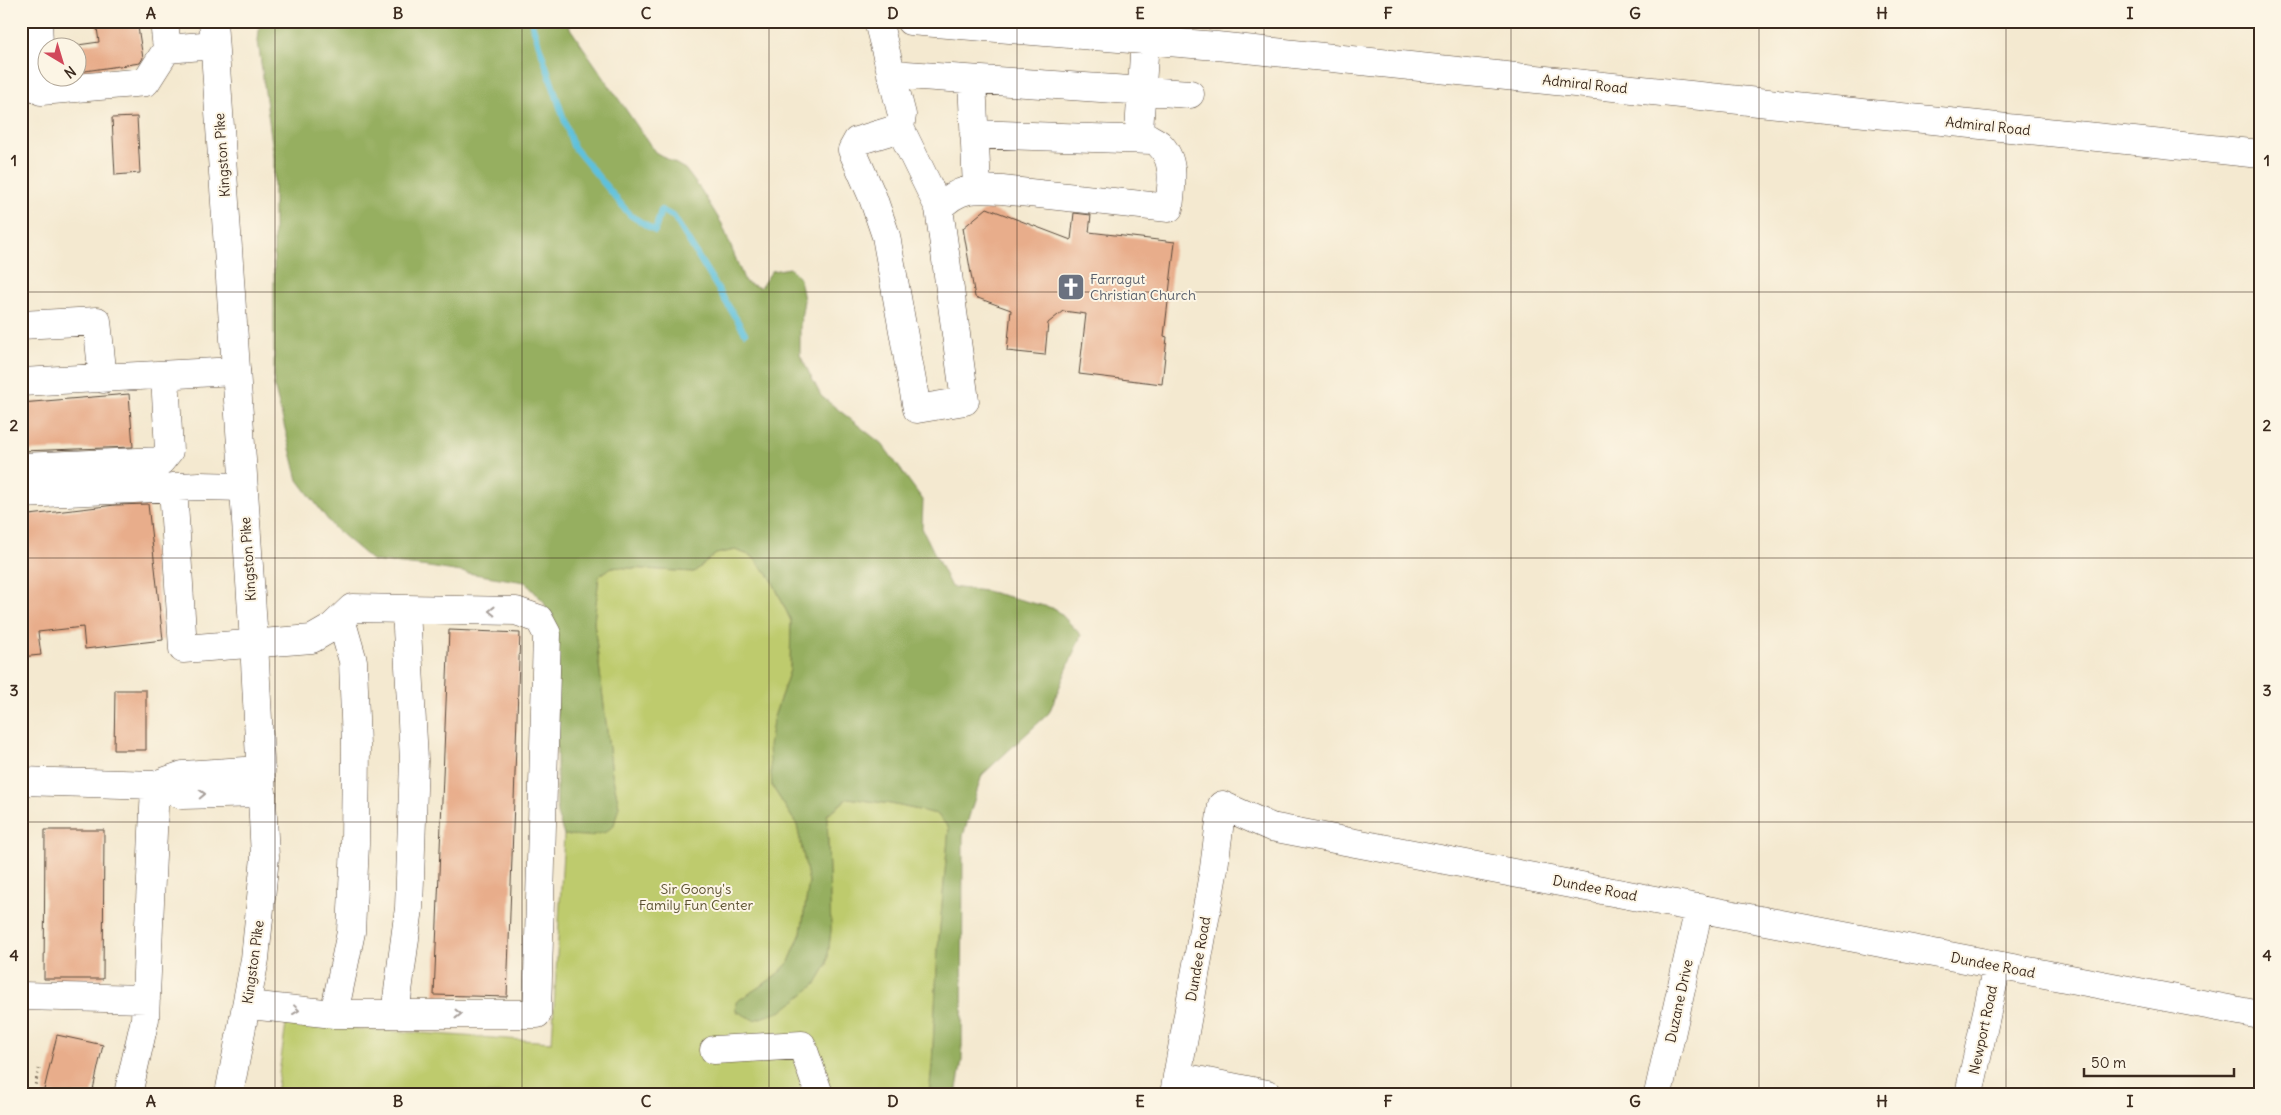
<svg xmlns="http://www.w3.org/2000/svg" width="2281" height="1115" viewBox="0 0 2281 1115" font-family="Delius,sans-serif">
  <rect width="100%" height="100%" fill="#fcf5e5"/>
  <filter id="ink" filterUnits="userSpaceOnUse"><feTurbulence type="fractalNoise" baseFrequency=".02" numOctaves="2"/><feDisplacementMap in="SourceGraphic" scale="10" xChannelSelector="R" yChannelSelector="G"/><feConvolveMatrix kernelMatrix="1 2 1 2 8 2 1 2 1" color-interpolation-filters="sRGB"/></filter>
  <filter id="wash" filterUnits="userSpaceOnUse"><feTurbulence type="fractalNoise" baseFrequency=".0096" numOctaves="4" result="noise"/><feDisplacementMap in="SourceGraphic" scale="20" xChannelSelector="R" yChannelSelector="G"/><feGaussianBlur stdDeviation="1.12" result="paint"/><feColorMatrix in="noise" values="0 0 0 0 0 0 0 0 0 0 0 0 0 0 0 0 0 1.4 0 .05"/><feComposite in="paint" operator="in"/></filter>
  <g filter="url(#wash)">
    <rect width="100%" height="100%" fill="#f4e9d0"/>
    <path fill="#becb6d" stroke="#7c7a46" d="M735,550L752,556L771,578L791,621L790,670L773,720L772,786L797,825L809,882L801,933L789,962L776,976L736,1002L815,985L827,964L831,930L827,816L848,798L891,804L937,814L949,828L938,949L932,1066L929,1094H276L286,1024L552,1042L564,835L590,836L619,806L612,774L594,622L599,576L612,567L694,572L716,554Z"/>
    <path fill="#96af60" stroke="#686c3f" d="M260,21H565L655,152L685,169L701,190L722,224L745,282L760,288L772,271L790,268L800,279L804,300L800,325V355L821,396L882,444L923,500L922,528L951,587L986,591L1056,609L1081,635L1049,713L982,775L963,836L962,1060L956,1094H929L932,1066L938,949L949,828L937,814L891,804L848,798L827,815L831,930L827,964L815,985L782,1011L754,1020L736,1011V1002L776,976L789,962L801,933L809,882L797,825L772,786L769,747L773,720L790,670L791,621L771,578L752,556L735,550L716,554L694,572L612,567L599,576L594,622L612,774L619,806L614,825L606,832L590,836L564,835L557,814V640L544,602L525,582L429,567L373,561L334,528L298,480L274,385V158L258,41Z"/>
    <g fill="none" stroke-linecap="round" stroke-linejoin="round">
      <path stroke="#5ec1dc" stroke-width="6" d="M531,21L573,146L630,215L655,231L661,210L674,217L745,333"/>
    </g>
    <g id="blocks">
      <path fill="#e8ad8b" d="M96,21H137L143,58L140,63L78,72V45L99,42Z
        M137,117L140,173L115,175L112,118Z
        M987,208L1071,240L1074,213L1091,215L1089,232L1175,242L1164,336L1167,337L1162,384L1079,374L1086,314L1063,311L1048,323L1045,355L1007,351L1011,310L975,297L963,228Z
        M129,394L133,447L21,451V403Z
        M148,504L163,640L85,649L83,627L38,632L41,655L21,657V516L115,505Z
        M449,630L520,633L507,997L434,995Z
        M115,690H146V750H114Z
        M45,830H104L103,979H44Z
        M57,1035L103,1045L92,1094H43Z"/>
    </g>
  </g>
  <g filter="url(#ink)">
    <use href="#blocks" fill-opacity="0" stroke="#574739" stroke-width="1"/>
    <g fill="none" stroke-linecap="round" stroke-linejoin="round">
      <g stroke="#574739" stroke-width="29">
        <path id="minor" d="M38,21L41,91L146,82L167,49L164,21
          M878,21L902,115L900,128L857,141L852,150L873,198L886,236L917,409L965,401L939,208C959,187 974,188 1002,190L1169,208C1171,187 1177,161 1159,144C1153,139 1145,137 1139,131L1145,40
          M910,21L1217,46L2260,154
          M167,49L214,45
          M891,74L1190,94
          M972,80L977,188
          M900,128L939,208
          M974,134L1152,140
          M21,325L97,321L103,379
          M21,382L236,371
          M21,467L161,461L169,451L165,375
          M173,487L183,649L312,639L331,628L352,608L516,611L539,619L547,634L537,1014H334L248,1005
          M22,494L200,486L243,487
          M21,781L155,785L182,795L262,793
          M155,785L183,775L261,770
          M21,996L146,999
          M334,1014L351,932L355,844L356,746L353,661L341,619
          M395,1014L409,908L414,760L406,610
          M714,1050L802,1045L819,1094
          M1177,1076L1267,1094
          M128,1094L145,1019L155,785
          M1174,1094L1214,868L1222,805L1271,827L2260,1015
          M1658,1094L1699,908
          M1969,1094L1997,966"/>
      </g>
      <g stroke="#574739" stroke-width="29">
        <path id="major" d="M213,21L254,642L265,857L255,959L229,1094"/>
      </g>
      <path stroke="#574739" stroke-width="3" stroke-dasharray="1 4" stroke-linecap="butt" d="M33,1094L39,1069"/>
      <use href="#minor" stroke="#fff" stroke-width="28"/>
      <use href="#major" stroke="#fff" stroke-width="28"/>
    </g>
    <defs><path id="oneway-chevron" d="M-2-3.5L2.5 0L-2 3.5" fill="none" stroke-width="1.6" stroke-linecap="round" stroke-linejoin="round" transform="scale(1.25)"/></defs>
    <g stroke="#a79f9a">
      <use href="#oneway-chevron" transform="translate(492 611) rotate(-179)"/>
      <use href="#oneway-chevron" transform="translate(202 794) rotate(-2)"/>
      <use href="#oneway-chevron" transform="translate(296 1010) rotate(7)"/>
      <use href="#oneway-chevron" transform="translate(458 1014)"/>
    </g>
  </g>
  <path fill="none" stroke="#3b2a1e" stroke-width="1" stroke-opacity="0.55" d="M275,21V1094M522,21V1094M769,21V1094M1017,21V1094M1264,21V1094M1511,21V1094M1759,21V1094M2006,21V1094M21,292H2260M21,558H2260M21,822H2260"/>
  <defs>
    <g id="church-square" transform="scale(1.4375)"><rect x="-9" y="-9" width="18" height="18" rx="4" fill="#6b7280" stroke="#fcf5e5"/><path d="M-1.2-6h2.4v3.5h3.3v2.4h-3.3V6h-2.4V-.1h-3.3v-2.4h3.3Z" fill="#fff"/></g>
  </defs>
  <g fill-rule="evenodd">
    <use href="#church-square" x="1071" y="287"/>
  </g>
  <g text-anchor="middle" stroke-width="4" stroke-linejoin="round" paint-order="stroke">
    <g font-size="14" fill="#3b2a1e" stroke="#fcf5e5">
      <text transform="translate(1585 84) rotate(6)" y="5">Admiral Road</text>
      <text transform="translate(1988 126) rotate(6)" y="5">Admiral Road</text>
      <text transform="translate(222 155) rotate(-94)" y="5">Kingston Pike</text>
      <text transform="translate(248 559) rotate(-94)" y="5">Kingston Pike</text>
      <text transform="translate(1595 888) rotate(11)" y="5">Dundee Road</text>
      <text transform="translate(1198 959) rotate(-80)" y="5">Dundee Road</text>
      <text transform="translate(253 962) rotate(-82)" y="5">Kingston Pike</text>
      <text transform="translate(1993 965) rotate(11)" y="5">Dundee Road</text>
      <text transform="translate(1679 1001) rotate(-78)" y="5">Duzane Drive</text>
      <text transform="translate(1983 1030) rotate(-78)" y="5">Newport Road</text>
    </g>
    <g font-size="14" fill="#5b616d" stroke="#fcf5e5" text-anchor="start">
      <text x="1090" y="284">Farragut<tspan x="1090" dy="16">Christian Church</tspan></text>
    </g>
    <g font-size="14" fill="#5c5232" stroke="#fcf5e5">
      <text x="696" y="894">Sir Goony's<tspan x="696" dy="16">Family Fun Center</tspan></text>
    </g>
  </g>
  <rect width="2281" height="1115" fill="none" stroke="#fcf5e5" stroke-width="55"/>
  <g transform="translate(62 62) rotate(142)"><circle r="24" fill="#fcf5e5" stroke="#afa495"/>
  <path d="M0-4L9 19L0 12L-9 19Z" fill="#d1495b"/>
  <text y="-8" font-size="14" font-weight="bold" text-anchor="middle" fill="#3b2a1e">N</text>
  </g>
  <path d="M2084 1068v8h150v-8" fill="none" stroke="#3b2a1e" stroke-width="2.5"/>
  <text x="2091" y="1068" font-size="15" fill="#3b2a1e" stroke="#fcf5e5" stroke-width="4" paint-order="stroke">50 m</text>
  <rect x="28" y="28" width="2226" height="1060" fill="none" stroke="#3b2a1e" stroke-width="2"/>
  <g font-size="16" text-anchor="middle" font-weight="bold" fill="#3b2a1e">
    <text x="151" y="19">A</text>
    <text x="398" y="19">B</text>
    <text x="646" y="19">C</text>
    <text x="893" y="19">D</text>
    <text x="1140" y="19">E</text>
    <text x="1388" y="19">F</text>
    <text x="1635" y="19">G</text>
    <text x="1882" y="19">H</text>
    <text x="2130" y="19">I</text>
    <text x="14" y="166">1</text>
    <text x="2267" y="166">1</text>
    <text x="14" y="431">2</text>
    <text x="2267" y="431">2</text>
    <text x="14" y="696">3</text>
    <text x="2267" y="696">3</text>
    <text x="14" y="961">4</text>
    <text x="2267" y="961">4</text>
    <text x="151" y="1107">A</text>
    <text x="398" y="1107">B</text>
    <text x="646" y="1107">C</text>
    <text x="893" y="1107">D</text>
    <text x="1140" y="1107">E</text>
    <text x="1388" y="1107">F</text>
    <text x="1635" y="1107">G</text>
    <text x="1882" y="1107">H</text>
    <text x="2130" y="1107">I</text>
  </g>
</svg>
